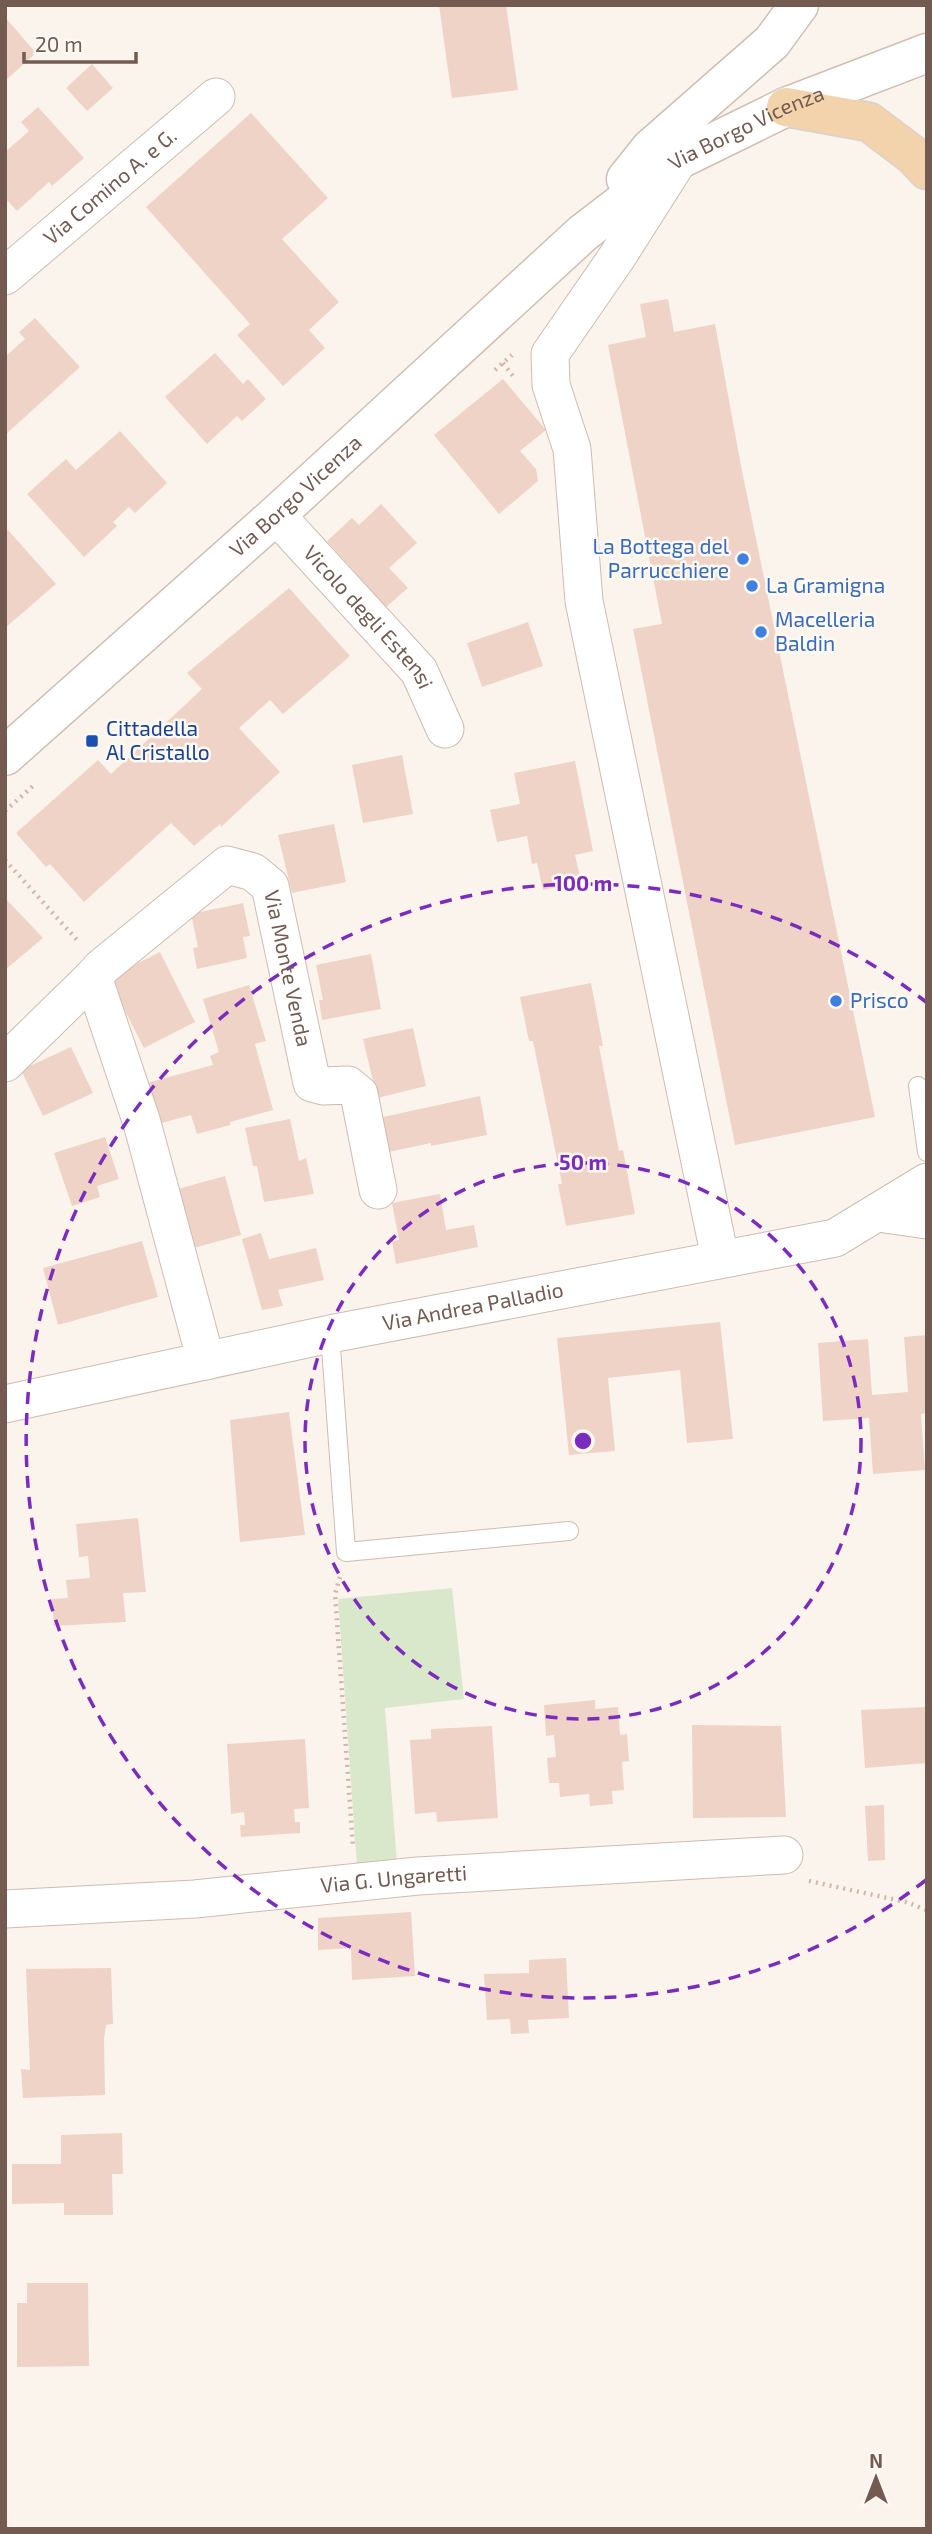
<svg xmlns="http://www.w3.org/2000/svg" width="932" height="2534" viewBox="0 0 932 2534" font-family="'Exo 2',sans-serif">
  <rect width="100%" height="100%" fill="#fbf4ec"/>
  <path fill="#d9e8cb" d="M452,1588L464,1699L385,1708L397,1864L357,1867L338,1599Z"/>
  <path fill="#eed3c6" d="M439,5H506L518,90L452,98Z
    M5,17L36,53L5,81Z
    M92,64L113,88L87,111L66,88Z
    M38,107L84,158L52,186L49,182L17,211L5,198V152L29,131L21,122Z
    M251,113L328,198L282,239L339,302L309,330L325,348L283,386L237,335L250,324L146,207Z
    M668,299L674,332L715,324L742,471L875,1117L735,1145L633,629L662,624L608,345L646,337L640,304Z
    M35,318L80,367L5,435V357L25,339L19,332Z
    M215,353L243,384L248,379L266,399L242,421L237,416L207,444L165,397Z
    M503,379L546,430L520,451L536,469L538,481L499,514L434,435Z
    M120,431L167,483L135,513L129,507L113,522L117,526L84,557L27,494L66,459L76,470Z
    M381,504L417,543L389,568L408,588L386,607L327,541L352,518L359,525Z
    M8,530L56,584L5,628V531Z
    M289,588L350,656L283,714L270,700L239,728L280,772L221,827L220,824L194,846L171,823L84,902L50,864L46,867L16,833L98,760L111,774L202,689L187,673Z
    M528,622L543,666L482,687L467,643Z
    M402,755L413,814L363,823L352,765Z
    M575,761L593,851L575,855L581,882L543,890L537,863L532,864L527,836L497,842L490,810L520,804L514,773Z
    M334,824L346,882L292,893L278,835Z
    M5,898L43,938L5,970Z
    M243,903L250,936L243,937L247,958L197,969L193,948L198,947L191,914Z
    M160,952L195,1022L144,1048L108,978Z
    M371,954L381,1009L322,1020L319,1000H323L316,965Z
    M591,983L603,1046H599L619,1151L623,1150L635,1214L566,1226L558,1184H562L533,1041H529L520,997Z
    M249,985L266,1041L255,1044L273,1110L230,1122V1125L197,1134L191,1115L158,1124L147,1083L213,1065L210,1056L219,1052L203,999Z
    M413,1028L426,1086L377,1098L363,1039Z
    M71,1047L93,1093L43,1116L21,1070Z
    M480,1096L487,1135L431,1146V1143L374,1155L369,1120Z
    M290,1119L299,1161L306,1158L314,1194L264,1202L257,1166H253L245,1128Z
    M105,1137L119,1179L97,1186L100,1197L72,1206L54,1153Z
    M225,1176L241,1235L190,1249L174,1190Z
    M440,1194L446,1230L474,1225L478,1247L396,1264L392,1241L399,1240L392,1203Z
    M261,1233L269,1259L316,1248L324,1280L278,1290L283,1306L262,1310L242,1239Z
    M142,1241L158,1297L58,1325L43,1268Z
    M720,1322L733,1439L687,1443L680,1370L608,1378L615,1451L569,1455L557,1338Z
    M927,1335V1413L921,1414L925,1470L873,1474L869,1418L823,1421L818,1343L868,1339L872,1395L908,1392L904,1337Z
    M289,1412L305,1535L240,1542L230,1420Z
    M138,1518L146,1592L123,1593L126,1622L54,1626L52,1599L68,1598L66,1580L90,1578L88,1556L79,1557L76,1524Z
    M595,1700V1709L618,1707L620,1735L627,1734L629,1761L622,1762L624,1790L612,1791L613,1804L590,1806L589,1794L560,1797L559,1783H549L547,1758L556,1757L554,1735L546,1736L544,1705Z
    M927,1707V1763L865,1768L861,1710Z
    M692,1725L781,1726L786,1817L693,1818Z
    M492,1726L498,1818L437,1822L436,1812L415,1814L410,1740L431,1739V1729Z
    M305,1739L309,1808L294,1809L295,1822H300V1833L241,1837L240,1825H245L244,1812L231,1814L227,1744Z
    M884,1805L885,1860L868,1861L865,1806Z
    M411,1912L415,1976L352,1980L351,1948L318,1950V1918Z
    M566,1958L569,2018L528,2020L529,2033L511,2034L510,2019L487,2020L484,1974L529,1973V1960Z
    M111,1968L113,2024L106,2025L104,2039L105,2095L23,2098L21,2069L30,2070L26,1969Z
    M122,2133L123,2174H112L113,2215H64V2203L12,2204V2164H61V2135Z
    M27,2283H88L89,2366L17,2367V2303H27Z"/>
  <g fill="none" stroke-linecap="round" stroke-linejoin="round">
    <g stroke="#cdbcb2" stroke-width="20">
      <path id="lane" d="M918,1086L927,1152
        M330,1334L346,1552L569,1531"/>
    </g>
    <g stroke="#cdbcb2" stroke-width="39">
      <g id="street">
        <path d="M676,164L617,257L550,354L551,385L572,449L584,601L720,1258"/>
        <path id="s1" d="M5,276L216,97"/>
        <path id="s2" d="M276,515L419,671L445,729"/>
        <path id="s3" d="M93,977L102,967L227,865L253,872L270,886L312,1083L323,1086L348,1085L359,1094L378,1190"/>
        <path d="M5,1063L93,977L142,1123L206,1361"/>
        <path d="M878,1213L927,1220"/>
        <path id="s4" d="M5,1404L330,1334L835,1238L927,1182"/>
        <path id="s5" d="M5,1909L195,1899L418,1876L784,1855"/>
      </g>
    </g>
    <g stroke="#d1beb3" stroke-width="41">
      <g id="secondary">
        <path d="M626,179L650,149L772,42L799,5"/>
        <path id="s6" d="M5,756L276,515L583,233L678,160L786,107L927,53"/>
      </g>
    </g>
    <g stroke="#d8d1ce" stroke-width="41">
      <path id="primary" d="M786,107L869,122L914,156L927,170"/>
    </g>
    <path stroke="#d3b6a9" stroke-width="4.5" stroke-dasharray="2 5" stroke-linecap="butt" d="M503,363L513,376
      M495,370L512,355
      M5,811L33,786
      M5,860L77,940
      M340,1577L335,1594L353,1847
      M809,1881L906,1902L927,1910"/>
    <use href="#lane" stroke="#fff" stroke-width="18"/>
    <use href="#street" stroke="#fff" stroke-width="37"/>
    <use href="#secondary" stroke="#fff" stroke-width="38"/>
    <use href="#primary" stroke="#f2d3ac" stroke-width="38"/>
  </g>
  <g fill="none" stroke="#7b2cbf" stroke-width="3.5" stroke-dasharray="12 9">
    <circle cx="583" cy="1441" r="278"/>
    <path d="M926 1880A557 557 0 1 1 926 1002"/>
  </g>
  <g fill="#3f7fe0" stroke="#fef8f2" stroke-width="2.5">
    <circle cx="743" cy="559" r="7"/>
    <circle cx="752" cy="586" r="7"/>
    <circle cx="761" cy="632" r="7"/>
    <circle cx="836" cy="1001" r="7"/>
  </g>
  <rect fill="#1a4fb4" stroke="#fef8f2" stroke-width="2.5" x="85" y="734" width="14" height="14" rx="3.5"/>
  <g text-anchor="middle" stroke-width="5" stroke-linejoin="round" paint-order="stroke">
    <g font-size="21" fill="#745b51" stroke="#fef8f2">
      <text dy="7" stroke="none"><textPath href="#s6" startOffset="975">Via Borgo Vicenza</textPath></text>
      <text dy="7" stroke="none"><textPath href="#s1" startOffset="138">Via Comino A. e G.</textPath></text>
      <text dy="7" stroke="none"><textPath href="#s6" startOffset="390">Via Borgo Vicenza</textPath></text>
      <text dy="7" stroke="none"><textPath href="#s2" startOffset="138">Vicolo degli Estensi</textPath></text>
      <text dy="7" stroke="none"><textPath href="#s3" startOffset="308">Via Monte Venda</textPath></text>
      <text dy="7" stroke="none"><textPath href="#s4" startOffset="478">Via Andrea Palladio</textPath></text>
      <text dy="7" stroke="none"><textPath href="#s5" startOffset="390">Via G. Ungaretti</textPath></text>
    </g>
    <g font-size="21" fill="#366cbe" stroke="#fef8f2" text-anchor="start">
      <text x="729" y="554" text-anchor="end">La Bottega del<tspan x="729" dy="24">Parrucchiere</tspan></text>
      <text x="766" y="593">La Gramigna</text>
      <text x="775" y="627">Macelleria<tspan x="775" dy="24">Baldin</tspan></text>
      <text x="850" y="1008">Prisco</text>
    </g>
    <g font-size="21" fill="#164399" stroke="#fef8f2" text-anchor="start">
      <text x="106" y="736">Cittadella<tspan x="106" dy="24">Al Cristallo</tspan></text>
    </g>
  </g>
  <circle cx="583" cy="1441" r="10" fill="#7b2cbf" stroke="#fef8f2" stroke-width="3.5"/>
  <g font-size="21" text-anchor="middle" font-weight="bold" fill="#7b2cbf" stroke="#fef8f2" stroke-width="5" stroke-linejoin="round" paint-order="stroke">
    <text x="583" y="891">100 m</text>
    <text x="583" y="1170">50 m</text>
  </g>
  <rect width="932" height="2534" fill="none" stroke="#745b51" stroke-width="14"/>
  <g transform="translate(876 2478)" stroke="#fef8f2" stroke-width="5" paint-order="stroke">
  <path d="M0-5L12 26L0 18L-12 26Z" fill="#745b51"/>
  <text y="-10" font-size="19" font-weight="bold" text-anchor="middle" fill="#745b51">N</text>
  </g>
  <path d="M24 52v10h112v-10" fill="none" stroke="#745b51" stroke-width="3.5"/>
  <text x="35" y="52" font-size="21" fill="#745b51" stroke="#fef8f2" stroke-width="5" paint-order="stroke">20 m</text>
</svg>
